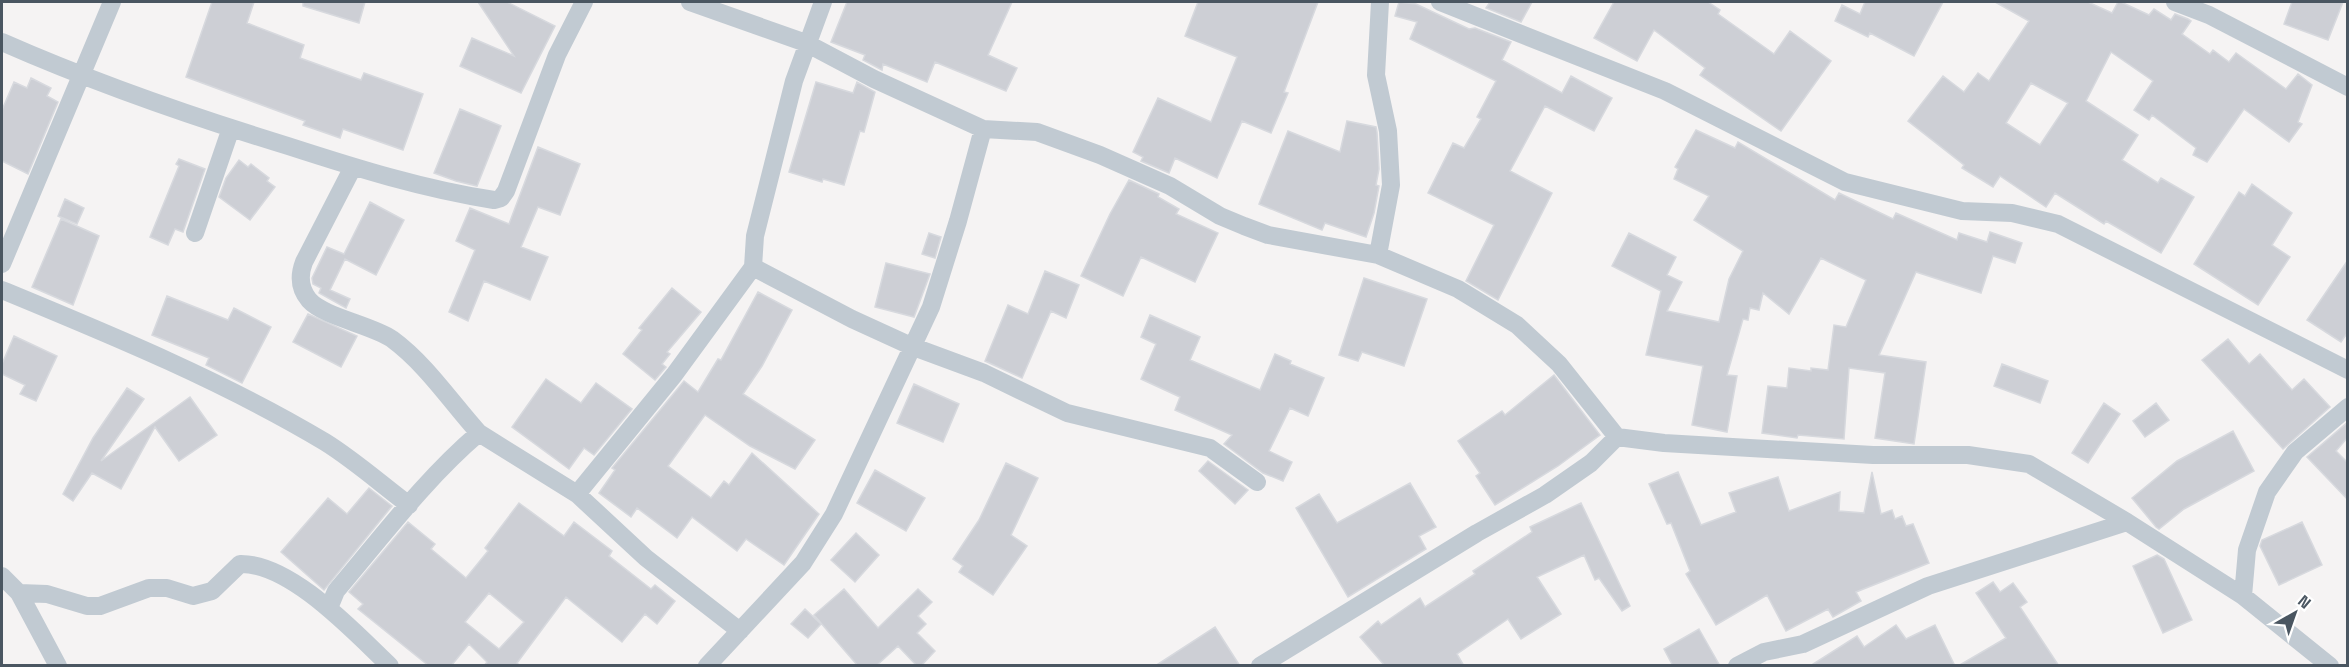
<svg xmlns="http://www.w3.org/2000/svg" width="2349" height="667" viewBox="0 0 2349 667" font-family="'Space Grotesk',sans-serif">
  <rect width="100%" height="100%" fill="#f5f3f3"/>
  <path fill="#cdcfd5" stroke="#d7d9de" stroke-width="1.5" fill-rule="evenodd" d="M212,2H254L247,23L304,45L300,58L361,80L364,73L423,94L403,150L343,129L340,138L303,125L305,121L186,77Z
    M303,2H365L359,23L303,6Z
    M478,2H507L555,26L521,93L460,66L472,38L514,56Z
    M847,2H1012L988,55L1017,68L1006,91L935,62L927,82L883,64L882,70L863,60L865,55L831,42Z
    M1198,2H1318L1284,92L1288,93L1271,133L1242,121L1217,178L1175,158L1169,173L1141,161L1143,157L1133,152L1158,98L1211,122L1237,57L1185,36Z
    M1399,2L1416,4L1469,29L1475,28L1511,42L1502,60L1562,93L1571,76L1612,98L1594,131L1545,106L1510,171L1552,193L1498,300L1466,281L1494,225L1428,193L1453,143L1464,148L1481,119L1477,117L1496,81L1410,39L1417,22L1395,16Z
    M1490,2H1532L1521,22L1486,8Z
    M1614,2H1708L1720,10L1718,14L1774,54L1790,31L1831,61L1781,131L1700,75L1705,68L1654,30L1637,61L1594,38Z
    M1865,2H1943L1914,56L1870,33L1868,37L1835,21L1842,5L1860,14Z
    M1995,2H2088L2112,13L2118,2H2121L2149,15L2154,9L2171,20L2175,14L2188,19L2191,21L2182,34L2210,54L2213,50L2229,62L2236,53L2286,89L2298,74L2312,85L2298,122L2302,124L2289,142L2244,109L2207,162L2193,155L2196,148L2152,115L2149,120L2134,110L2153,81L2111,52L2086,101L2138,135L2122,160L2158,183L2161,178L2194,197L2161,253L2106,221L2104,224L2055,193L2046,207L2000,176L1993,187L1962,168L1964,165L1908,121L1943,76L1964,92L1978,73L1989,81L2029,21ZM2031,83L2068,103L2040,145L2006,123Z
    M2292,2H2343L2328,40L2284,24Z
    M31,78L51,88L47,96L58,102L28,174L2,161V110L14,82L27,88Z
    M816,82L853,93L857,82L875,92L864,132L860,131L844,185L823,179L822,182L789,172Z
    M460,109L501,126L477,186L456,181L434,173Z
    M1347,121L1376,127L1377,132L1379,169L1376,185L1379,186L1374,213L1366,237L1325,223L1322,230L1259,204L1288,131L1340,152Z
    M1696,130L1735,148L1738,142L1835,200L1839,193L1893,219L1896,213L1957,240L1959,233L1987,242L1990,232L2022,243L2015,263L1993,256L1981,293L1916,272L1879,355L1926,362L1914,444L1875,438L1885,373L1849,368L1844,439L1798,435L1797,438L1762,433L1768,386L1787,388L1789,368L1811,371V368L1828,370L1834,325L1846,327L1866,280L1821,258L1789,314L1763,293L1759,310L1750,308L1748,320L1743,319L1727,375L1737,376L1727,432L1692,425L1703,366L1646,355L1661,291L1612,266L1629,233L1676,257L1667,275L1682,282L1667,311L1719,322L1729,279L1743,251L1694,220L1709,196L1674,179L1678,169L1675,167Z
    M538,147L580,164L560,215L538,207L521,247L548,257L530,300L484,281L468,321L449,312L475,250L456,241L470,208L509,224Z
    M179,159L205,169L183,232L175,229L168,245L150,237L179,166L176,164Z
    M239,160L248,167L251,164L269,178L267,181L275,187L250,220L219,197L226,178Z
    M1129,180L1159,194L1158,197L1179,209L1176,214L1218,233L1195,282L1141,257L1123,296L1081,276L1110,214Z
    M2252,184L2292,213L2272,245L2290,257L2258,305L2194,264L2239,192L2245,196Z
    M65,199L84,208L77,224L58,216Z
    M370,202L404,220L376,275L345,259L330,290L350,299L346,308L319,293L321,288L313,284L312,278L327,247L344,254Z
    M61,219L99,236L73,305L32,287Z
    M929,233L941,237L935,258L922,254Z
    M2348,260V332L2341,342L2307,320Z
    M886,263L930,274L914,317L875,307Z
    M1045,271L1079,285L1066,318L1051,311L1022,378L985,361L1008,305L1028,314Z
    M1364,278L1427,299L1404,366L1362,352L1358,361L1339,355Z
    M672,288L701,312L667,352L670,354L662,364L666,367L655,380L623,354L642,330L639,328Z
    M758,292L792,310L762,366L743,394L815,440L795,469L750,446L705,415L668,466L711,498L724,481L729,485L752,453L819,514L784,565L746,539L737,551L692,517L677,538L637,508L631,517L599,493L615,470L612,468L684,381L698,392L718,359L721,360Z
    M167,296L228,320L234,308L271,327L242,383L206,365L209,358L152,335Z
    M308,314L357,336L341,367L293,342Z
    M1150,315L1200,337L1190,360L1260,390L1275,354L1291,361L1290,364L1324,378L1308,416L1290,408L1269,451L1292,462L1283,481L1263,473L1224,444L1232,435L1175,410L1180,397L1141,379L1156,344L1141,337Z
    M14,336L57,356L36,401L20,394L25,385L2,374V364Z
    M2228,339L2249,364L2260,354L2292,390L2304,379L2330,407L2283,449L2202,360Z
    M2002,364L2048,381L2040,403L1994,386Z
    M1554,375L1600,435L1558,466L1495,505L1476,476L1480,473L1458,441L1502,411L1505,415Z
    M546,379L581,403L596,383L632,409L594,455L584,448L569,469L512,427Z
    M914,384L959,404L943,442L897,423Z
    M127,388L144,399L101,461L190,397L217,435L179,461L155,427L121,489L92,473L73,501L63,494L93,438Z
    M2104,403L2120,414L2088,463L2072,453Z
    M2156,403L2169,420L2145,437L2133,421Z
    M2348,422V437L2336,451L2348,463V500L2307,457Z
    M2233,431L2254,471L2184,509L2159,529L2156,527L2132,498L2177,461Z
    M1208,461L1248,490L1235,504L1199,471Z
    M1006,463L1038,478L1011,535L1027,546L993,595L959,572L963,566L953,559L979,520Z
    M875,470L925,498L906,531L857,503Z
    M1678,472L1701,525L1736,512L1729,493L1778,477L1789,511L1840,492L1839,511L1864,513L1872,472L1881,514L1892,510L1895,519L1902,516L1906,526L1913,524L1929,563L1856,592L1861,601L1833,617L1828,609L1786,631L1767,595L1716,625L1686,574L1690,571L1671,523L1667,524L1649,484Z
    M1410,483L1436,527L1419,536L1426,549L1348,597L1296,508L1319,494L1337,523Z
    M369,488L392,506L324,590L281,552L328,498L347,514Z
    M519,503L564,536L574,522L612,551L609,556L651,589L655,585L675,601L657,624L645,614L622,642L566,597L517,663L520,666H484L487,662L469,644L451,666H429L358,609L363,604L349,592L408,522L435,544L431,549L466,578L488,551L485,548ZM489,593L524,622L499,649L465,622Z
    M1581,503L1630,606L1622,611L1599,578L1595,580L1584,555L1537,577L1561,614L1521,639L1508,619L1457,654L1464,666H1385L1360,637L1378,621L1381,625L1420,598L1425,607L1475,574L1473,571L1532,532L1530,527Z
    M2302,522L2322,565L2279,585L2260,546L2262,540Z
    M856,533L879,555L855,582L831,560Z
    M2157,555L2164,559L2192,620L2163,633L2133,566Z
    M1993,582L2000,592L2013,583L2027,602L2020,607L2059,666H1958L2006,638L1976,593Z
    M844,589L878,628L918,589L932,602L918,616L926,624L917,633L935,651L921,666H917L898,646L876,666H858L814,615Z
    M805,609L821,624L808,638L791,624Z
    M1896,625L1906,639L1935,625L1955,666H1810L1857,636L1864,647Z
    M1215,627L1240,666H1155Z
    M1699,629L1720,666H1673L1664,649Z"/>
  <g fill="none" stroke-linecap="round" stroke-linejoin="round">
    <path stroke="#c1cad2" stroke-width="18" d="M690,2L806,43L874,79L983,129L1037,132L1100,155L1170,186L1220,216L1244,226L1268,235L1378,255L1458,289L1517,325L1559,364L1617,437L1664,443L1873,455H1968L2029,464L2127,522L2243,596L2330,666
      M1440,2L1665,91L1845,182L1962,211L2012,213L2058,224L2348,370
      M2175,2L2209,15L2348,87
      M2,42C95,83 190,116 288,146C356,168 423,189 494,200L501,198L506,191L557,55L584,2
      M353,167L304,262C299,275 299,288 309,300C324,317 372,325 392,339C426,364 451,402 479,433
      M195,233L231,128
      M1378,255L1391,185L1388,131L1376,75L1380,2
      M2,264L112,2
      M753,267L852,319L911,346L984,373L1067,413L1210,448L1257,482
      M2,290C111,335 223,381 325,442C354,460 381,484 409,505
      M577,494L674,375L753,267L755,236L794,81L823,2
      M2,576L19,593L58,666
      M19,593L47,594L87,606H100L149,588H167L193,596L212,591L240,564C291,563 354,632 390,666
      M2243,596L2247,550L2267,492L2295,452L2348,407
      M329,608L336,591C382,537 425,479 479,433L577,494L646,558L740,631
      M707,666L803,563L834,514L931,307L958,221L983,129
      M1260,666L1477,533L1545,495L1591,463L1617,437
      M1737,666L1764,652L1803,644L1928,586L2127,522"/>
  </g>
  <rect width="2349" height="667" fill="none" stroke="#4a5661" stroke-width="6"/>
  <g transform="translate(2295 613) rotate(40)" stroke="#ffffff" stroke-width="4.5" paint-order="stroke">
  <path d="M0-4.5L10 22L0 15L-10 22Z" fill="#4a5661"/>
  <text y="-9" font-size="16" font-weight="bold" text-anchor="middle" fill="#4a5661">N</text>
  </g>
</svg>
